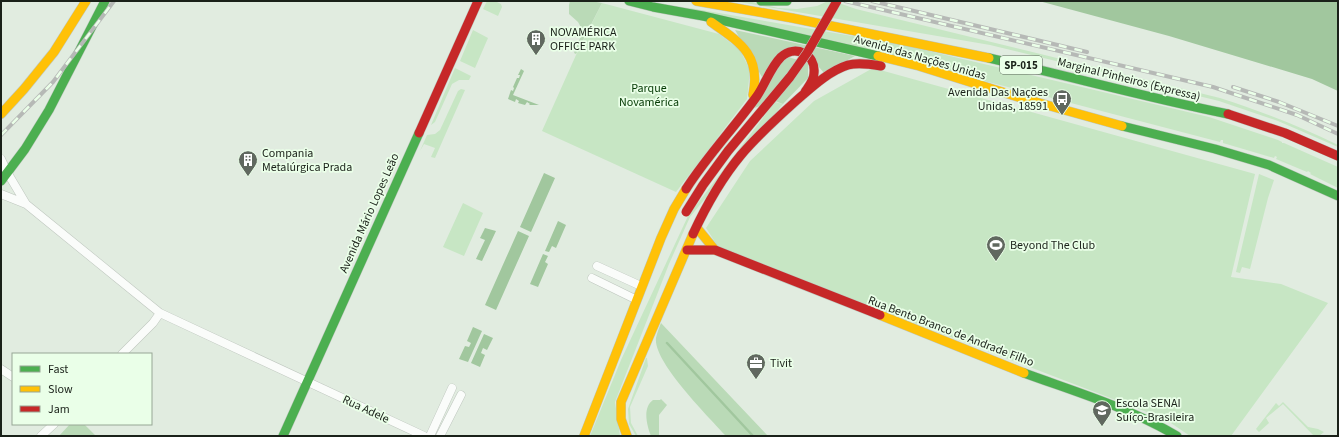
<svg xmlns="http://www.w3.org/2000/svg" width="1339" height="437" viewBox="0 0 1339 437" font-family="'Source Sans 3',sans-serif">
  <rect width="100%" height="100%" fill="#e1ece0"/>
  <path fill="#c7e6c4" d="M487,1H495L501,4L502,7L498,16L483,9Z
    M733,1H748L778,8L797,9L817,6L828,1H833L856,9L1220,98C1260,111 1300,126 1338,145V147L1278,121L1219,101L990,45Z
    M602,3L719,34L740,50L750,70L747,99L676,192L542,131L576,55Z
    M684,7L899,44L1209,117L1278,140L1282,142V143H1284L1338,167V188L1310,174L1311,173L1308,171L1307,172L1276,159L1277,157L1275,156L1274,158L1223,143V140H1221L1220,142L1025,91V89L1020,88V90Z
    M473,30L488,38L475,68L460,61Z
    M455,68L471,76L469,80H459L452,84L435,122L431,125Z
    M873,68L1255,174L1231,277L1281,284L1328,303L1231,436H1190L1165,419L719,248L706,228L750,161L814,101Z
    M461,89L465,90L435,158L431,157L435,148L424,144L420,151L427,135L435,134L440,130L458,91Z
    M775,102L783,104L690,217L669,264L615,402L620,436H590L621,360L688,216Z
    M1259,174L1274,180L1268,198L1250,269L1242,267L1240,273L1236,272Z
    M463,203L483,213L464,256L443,247Z
    M646,358H647L648,366L630,407L631,423L638,436H636L629,424L628,409Z
    M1283,402L1308,427L1318,429L1324,432L1319,436H1314L1283,404L1266,418L1269,423L1259,432L1256,429L1276,403L1279,406Z"/>
  <path fill="#badab7" d="M570,1H591L602,3L576,54L574,53L583,31L578,22L569,14V5Z
    M735,30L855,56L824,73L803,48L762,77Z
    M785,56L808,63V78L783,104L775,101L751,109Z
    M661,323L768,436H726C710,418 653,362 656,338C657,333 659,328 661,323Z
    M661,399L667,405L659,415V436H651C647,426 642,408 653,400H660Z
    M70,424H84L96,436H59Z"/>
  <path fill="#a1c79e" d="M1039,1H1338V91L1312,79L1169,36Z
    M521,69L524,71L513,95L539,105H529L530,104L527,102L525,105L518,103L519,101L516,99L515,102L508,99L511,90L513,91L514,88L513,87L517,78H519L520,75H518Z
    M544,173L555,178L531,232L520,227Z
    M558,221L566,225L556,248L552,246L549,252L545,251Z
    M485,228L496,231L482,261L476,259L485,240L480,238Z
    M518,231L529,236L496,310L485,305Z
    M543,254L548,256L545,262L548,264L538,287L530,284Z
    M473,327L482,331L468,362L459,359L465,346L469,347L471,343L467,341Z
    M484,334L493,338L487,350L483,348L481,353L485,355L480,367L471,363Z"/>
  <g fill="none" stroke-linecap="round" stroke-linejoin="round">
    <path stroke="#a1c79e" stroke-width="2.5" d="M667,343L753,436"/>
    <g stroke="#bec6be" stroke-width="9">
      <path id="street" d="M1,159L7,172L26,204
        M1,194L26,204L160,313L424,436
        M597,266L641,286
        M592,278L635,299
        M122,354L153,323L160,313
        M1,369L13,377
        M41,436L54,424
        M430,436L452,388
        M440,436L461,395"/>
    </g>
    <g stroke="#bec6be" stroke-width="10">
      <path id="fast" d="M629,1L653,7L703,16L878,56
        M761,1H787
        M989,58C1069,76 1148,98 1228,114
        M1122,126L1215,149L1269,165L1338,196
        M1,181L25,149L49,110L105,1
        M1024,373C1076,392 1130,408 1177,436
        M283,436L419,133"/>
    </g>
    <g stroke="#bec6be" stroke-width="10">
      <path id="slow" d="M696,1L792,18L989,58
        M711,22C741,43 761,55 753,95
        M878,56L919,66L1018,97L1122,126
        M1,114L24,89L54,52L86,1
        M697,228L715,250
        M880,315L1024,373
        M584,436L661,238L674,209L686,189
        M627,436L621,419V402L693,234"/>
    </g>
    <g stroke="#bec6be" stroke-width="10">
      <path id="jam" d="M1228,114L1285,133L1338,156
        M419,133L478,1
        M686,189C707,156 734,128 757,96C766,83 770,68 781,57C795,44 816,54 814,73C814,80 809,86 805,92
        M693,234C706,206 721,179 741,155C758,135 778,117 797,100C812,87 829,71 848,65C858,62 870,64 881,66
        M687,250H715L880,315"/>
    </g>
    <use href="#street" stroke="#fafcfa" stroke-width="8"/>
    <use href="#fast" stroke="#4caf50" stroke-width="9"/>
    <use href="#slow" stroke="#ffc107" stroke-width="9"/>
    <use href="#jam" stroke="#c62828" stroke-width="9"/>
    <g stroke="#b6b9b6" stroke-width="4">
      <path id="rail" d="M845,1L1213,87L1297,115L1338,134
        M872,1L1087,52
        M1233,87L1279,102L1338,126
        M1,135L53,82L114,1"/>
    </g>
    <use href="#rail" stroke="#eaffe8" stroke-width="2.5" stroke-dasharray="8" stroke-linecap="butt"/>
    <g stroke="#bec6be" stroke-width="10" stroke-linecap="butt">
      <path id="jam-bridge" d="M686,212L703,185L728,151L790,77L807,53L837,1"/>
    </g>
    <use href="#jam-bridge" stroke="#c62828" stroke-width="9"/>
  </g>
  <defs>
    <g id="building-pin" transform="scale(1)"><path d="M0 17L-7.5 6A9.5 9.5 0 1 1 7.5 6Z" fill="#60685f" stroke="#eaffe8"/><path d="M-4-6H4V6H1V3H-1V6H-4ZM-2.5-4.3h1.7v1.8h-1.7ZM.8-4.3h1.7v1.8H.8ZM-2.5-1h1.7V.8h-1.7ZM.8-1h1.7V.8H.8Z" fill="#fff"/></g>
    <g id="bus-pin" transform="scale(1)"><path d="M0 17L-7.5 6A9.5 9.5 0 1 1 7.5 6Z" fill="#60685f" stroke="#eaffe8"/><path d="M-5-6H5V4H4V6H2V4H-2V6H-4V4H-5ZM-3.5-4V0h7V-4ZM-3.5 1.2v1.5H-2V1.2ZM2 1.2v1.5H3.5V1.2Z" fill="#fff"/></g>
    <g id="stadium-pin" transform="scale(1)"><path d="M0 17L-7.5 6A9.5 9.5 0 1 1 7.5 6Z" fill="#60685f" stroke="#eaffe8"/><path d="M0-5a6.5 5 0 1 0 0 10a6.5 5 0 1 0 0-10ZM-3.5-1.8h7v3.6h-7Z" fill="#fff"/></g>
    <g id="office-pin" transform="scale(1)"><path d="M0 17L-7.5 6A9.5 9.5 0 1 1 7.5 6Z" fill="#60685f" stroke="#eaffe8"/><path d="M-6-3h4V-5.5h4V-3h4V5H-6ZM-1-4.5V-3h2v-1.5ZM-6 0V1H6V0Z" fill="#fff"/></g>
    <g id="university-pin" transform="scale(1)"><path d="M0 17L-7.5 6A9.5 9.5 0 1 1 7.5 6Z" fill="#60685f" stroke="#eaffe8"/><path d="M0-5L7-2L0 1L-7-2ZM-4 1L0 2.5L4 1V4Q0 6-4 4Z" fill="#fff"/></g>
  </defs>
  <g fill-rule="evenodd">
    <use href="#building-pin" x="536" y="39"/>
    <use href="#bus-pin" x="1062" y="99"/>
    <use href="#building-pin" x="248" y="160"/>
    <use href="#stadium-pin" x="996" y="245"/>
    <use href="#office-pin" x="756" y="363"/>
    <use href="#university-pin" x="1102" y="410"/>
  </g>
  <g text-anchor="middle" stroke-width="3.5" stroke-linejoin="round" paint-order="stroke">
    <rect fill="#eaffe8" stroke="#586457" stroke-width="1" x="1000" y="56" width="42" height="18" rx="3"/>
    <g font-size="11" font-weight="bold" fill="#1a2119">
      <text x="1021" y="69">SP-015</text>
    </g>
    <g font-size="12" fill="#1a2119" stroke="#eaffe8" text-anchor="start">
      <text x="550" y="36">NOVAMÉRICA<tspan x="550" dy="14">OFFICE PARK</tspan></text>
      <text x="1048" y="96" text-anchor="end">Avenida Das Nações<tspan x="1048" dy="14">Unidas, 18591</tspan></text>
      <text x="262" y="157">Compania<tspan x="262" dy="14">Metalúrgica Prada</tspan></text>
      <text x="1010" y="249">Beyond The Club</text>
      <text x="770" y="367">Tivit</text>
      <text x="1116" y="407">Escola SENAI<tspan x="1116" dy="14">Suíço-Brasileira</tspan></text>
    </g>
    <g font-size="12" fill="#1a2119" stroke="#eaffe8">
      <text transform="translate(920 57) rotate(16)" y="4">Avenida das Nações Unidas</text>
      <text transform="translate(1129 79) rotate(14)" y="4">Marginal Pinheiros (Expressa)</text>
      <text transform="translate(369 213) rotate(-66)" y="4">Avenida Mário Lopes Leão</text>
      <text transform="translate(951 331) rotate(21)" y="4">Rua Bento Branco de Andrade Filho</text>
      <text transform="translate(366 409) rotate(25)" y="4">Rua Adele</text>
    </g>
    <g font-size="12" fill="#043a04" stroke="#eaffe8">
      <text x="649" y="92">Parque<tspan x="649" dy="14">Novamérica</tspan></text>
    </g>
  </g>
  <rect width="1339" height="437" fill="none" stroke="#1a2119" stroke-width="4"/>
  <rect x="12" y="353" width="140" height="72" fill="#eaffe8" stroke="#97a695"/>
  <rect x="20" y="366" width="20" height="6" fill="#4caf50" stroke="#97a695"/>
  <text x="48" y="373" font-size="12" fill="#1a2119">Fast</text>
  <rect x="20" y="386" width="20" height="6" fill="#ffc107" stroke="#97a695"/>
  <text x="48" y="393" font-size="12" fill="#1a2119">Slow</text>
  <rect x="20" y="406" width="20" height="6" fill="#c62828" stroke="#97a695"/>
  <text x="48" y="413" font-size="12" fill="#1a2119">Jam</text>
</svg>
